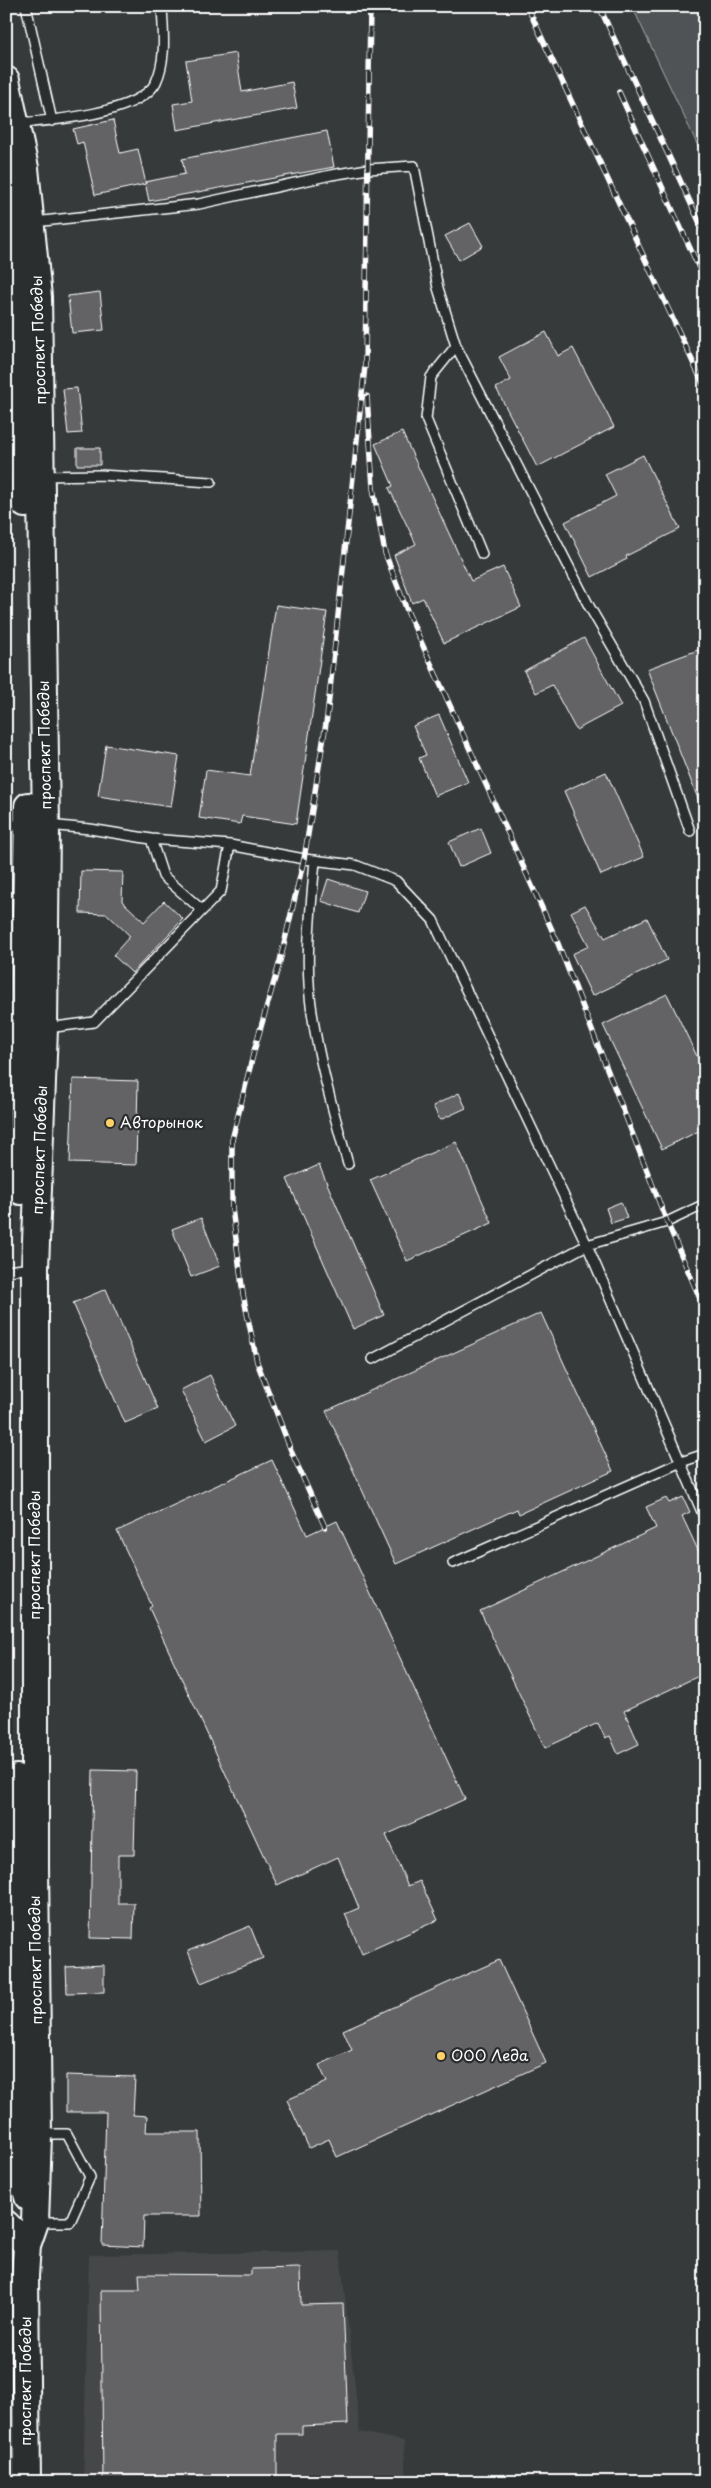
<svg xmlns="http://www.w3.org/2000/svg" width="711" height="2488" viewBox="0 0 711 2488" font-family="'Playpen Sans',sans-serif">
  <rect width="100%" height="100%" fill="#373a3b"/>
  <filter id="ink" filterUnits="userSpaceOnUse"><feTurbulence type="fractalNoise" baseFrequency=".02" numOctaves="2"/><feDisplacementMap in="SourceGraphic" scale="10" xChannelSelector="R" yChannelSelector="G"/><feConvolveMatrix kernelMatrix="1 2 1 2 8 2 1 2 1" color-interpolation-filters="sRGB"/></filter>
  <g filter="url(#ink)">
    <path fill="#444748" d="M340,2251L360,2432L404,2441L406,2482H83L89,2255Z"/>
    <path fill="#505354" stroke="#a8a9aa" d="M632,6H705V161Z"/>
    <path fill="#636465" stroke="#fff" d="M236,53L242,92L292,82L297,108L177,130L173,104L192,101L186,61Z
      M113,120L120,153L138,149L146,184L95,195L83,142L77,144L73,129Z
      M327,131L334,167L149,201L145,182L185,174L182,159Z
      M470,223L483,246L459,260L445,236Z
      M100,292L104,330L72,333L68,296Z
      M546,332L558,356L573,348L614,427L537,467L496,388L511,380L499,357Z
      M77,388L82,433L68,434L63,389Z
      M402,432L471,581L503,567L521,607L444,643L423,598L412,603L394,555L416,544L389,488L393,486L375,444Z
      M77,448H100V465H77Z
      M643,455L680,529L626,556L627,559L592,577L565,522L616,496L605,474Z
      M276,605L327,612L296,824L242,816L240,824L199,818L206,770L250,776Z
      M584,638L621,706L576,730L552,685L536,693L524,671Z
      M698,650L705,668L704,814L647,669Z
      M439,715L468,782L435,796L419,758L426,755L413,726Z
      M106,745L179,756L171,807L98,796Z
      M606,772L644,857L601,875L564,791Z
      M481,828L491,853L459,867L449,842Z
      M81,871L123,872L122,901L144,922L164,901L183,919L132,973L113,955L130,936L107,914L80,913Z
      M328,879L365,891L358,913L321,901Z
      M585,905L605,938L647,918L667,960L592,996L572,954L589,946L571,912Z
      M667,994L705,1073V1128L662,1149L603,1025Z
      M73,1079L138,1081L136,1165L70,1163Z
      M459,1093L466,1108L440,1120L433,1106Z
      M456,1142L492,1223L407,1261L370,1180Z
      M319,1165L384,1315L353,1329L287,1179Z
      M621,1202L627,1218L611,1223L606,1208Z
      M201,1218L220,1266L191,1277L172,1229Z
      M106,1289L158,1409L125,1423L73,1303Z
      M541,1313L613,1471L519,1514L517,1509L396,1564L326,1411Z
      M210,1375L235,1426L206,1441L181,1390Z
      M272,1460L307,1535L337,1521L465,1799L386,1835L408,1886L420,1881L438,1920L362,1954L345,1914L359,1908L338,1857L277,1885L149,1608L152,1606L117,1531Z
      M683,1497L690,1512L682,1516L705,1565L697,1570L705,1587V1673L624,1711L639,1744L618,1754L610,1736L605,1738L598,1723L545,1748L480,1611L656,1528L646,1507L666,1498L669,1503Z
      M93,1770L136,1771L134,1855H118V1903H134L133,1939L90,1938Z
      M250,1926L263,1958L201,1983L188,1951Z
      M499,1960L546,2063L337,2157L329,2139L309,2148L287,2100L327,2082L319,2065L352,2050L343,2030Z
      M104,1965V1992L67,1993L66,1967Z
      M66,2075L135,2077L133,2115L147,2116L146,2132H200L201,2216H144L143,2247L102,2245L106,2112H66Z
      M300,2268L301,2305L343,2304L348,2424L302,2426V2434H277V2482H103L101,2290H140L139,2274L251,2275V2269Z"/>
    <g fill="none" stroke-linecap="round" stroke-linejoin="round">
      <g stroke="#fff" stroke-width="12">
        <path id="service" d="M26,6L52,121
          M17,123C49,121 140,114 156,82C167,58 163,31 162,6
          M34,222L199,204L331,175L368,169L414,166L438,288L456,346L589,606L644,701L690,831
          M456,346L431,377L426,419L482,554
          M42,476L100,475L211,482
          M6,825H25
          M48,825L90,829L151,839L230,845L304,859L355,865L396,881L433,920L587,1245L373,1359
          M151,839L163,876L202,910
          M315,860C311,910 304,962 312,1012C319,1063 334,1113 348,1164
          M47,1028L94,1022L221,891L230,845
          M705,1204L667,1222L587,1245L705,1519
          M6,1271L33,1268
          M453,1563L681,1462L705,1454
          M38,2222H70L90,2177L67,2134H41"/>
      </g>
      <g stroke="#fff" stroke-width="30">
        <path id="secondary" d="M6,80L25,168L38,297L46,825L44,1028L35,1268V1866L38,2135L35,2222L27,2245L25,2276L27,2482
          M6,177L19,287L25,504
          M21,1191L28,806
          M17,1778V2159L28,2197
          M6,2224L27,2245"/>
      </g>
      <use href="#service" stroke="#2a2d2e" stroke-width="9"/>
      <use href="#secondary" stroke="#2a2d2e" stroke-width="26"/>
      <g stroke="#fff" stroke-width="5.5">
        <path id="rail" d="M527,6L705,388
          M599,6L705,234
          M619,92L705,281
          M367,396L373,488L385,553L408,613L557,941L667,1222L705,1310
          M325,1527L292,1453L257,1362L243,1294L232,1208V1140L254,1051L280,961L304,859L327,717L365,366L370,6"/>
      </g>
      <use href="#rail" stroke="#2a2d2e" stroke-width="4" stroke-dasharray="11" stroke-linecap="butt"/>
    </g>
  </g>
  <g fill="#ffd166" stroke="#2a2d2e" stroke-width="2">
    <circle cx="110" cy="1123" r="5"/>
    <circle cx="441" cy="2056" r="5"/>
  </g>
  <g text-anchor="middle" stroke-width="4.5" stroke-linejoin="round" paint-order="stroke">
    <g font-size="15" fill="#fff" stroke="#2a2d2e">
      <text transform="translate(39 340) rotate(-92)" y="5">проспект Победы</text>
      <text transform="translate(45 745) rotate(-91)" y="5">проспект Победы</text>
      <text transform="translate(40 1150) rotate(-88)" y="5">проспект Победы</text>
      <text transform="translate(35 1555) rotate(-90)" y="5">проспект Победы</text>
      <text transform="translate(36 1960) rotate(-91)" y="5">проспект Победы</text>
      <text transform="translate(26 2381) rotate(-90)" y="5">проспект Победы</text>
    </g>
    <g font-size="15" fill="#fff" stroke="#2a2d2e" text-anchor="start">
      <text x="120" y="1128">Авторынок</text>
      <text x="451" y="2061">ООО Леда</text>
    </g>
  </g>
  <rect width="711" height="2488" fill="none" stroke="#2a2d2e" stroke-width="25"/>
  <rect x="12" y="12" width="686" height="2463" fill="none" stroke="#fff" stroke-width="2" filter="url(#ink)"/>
</svg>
